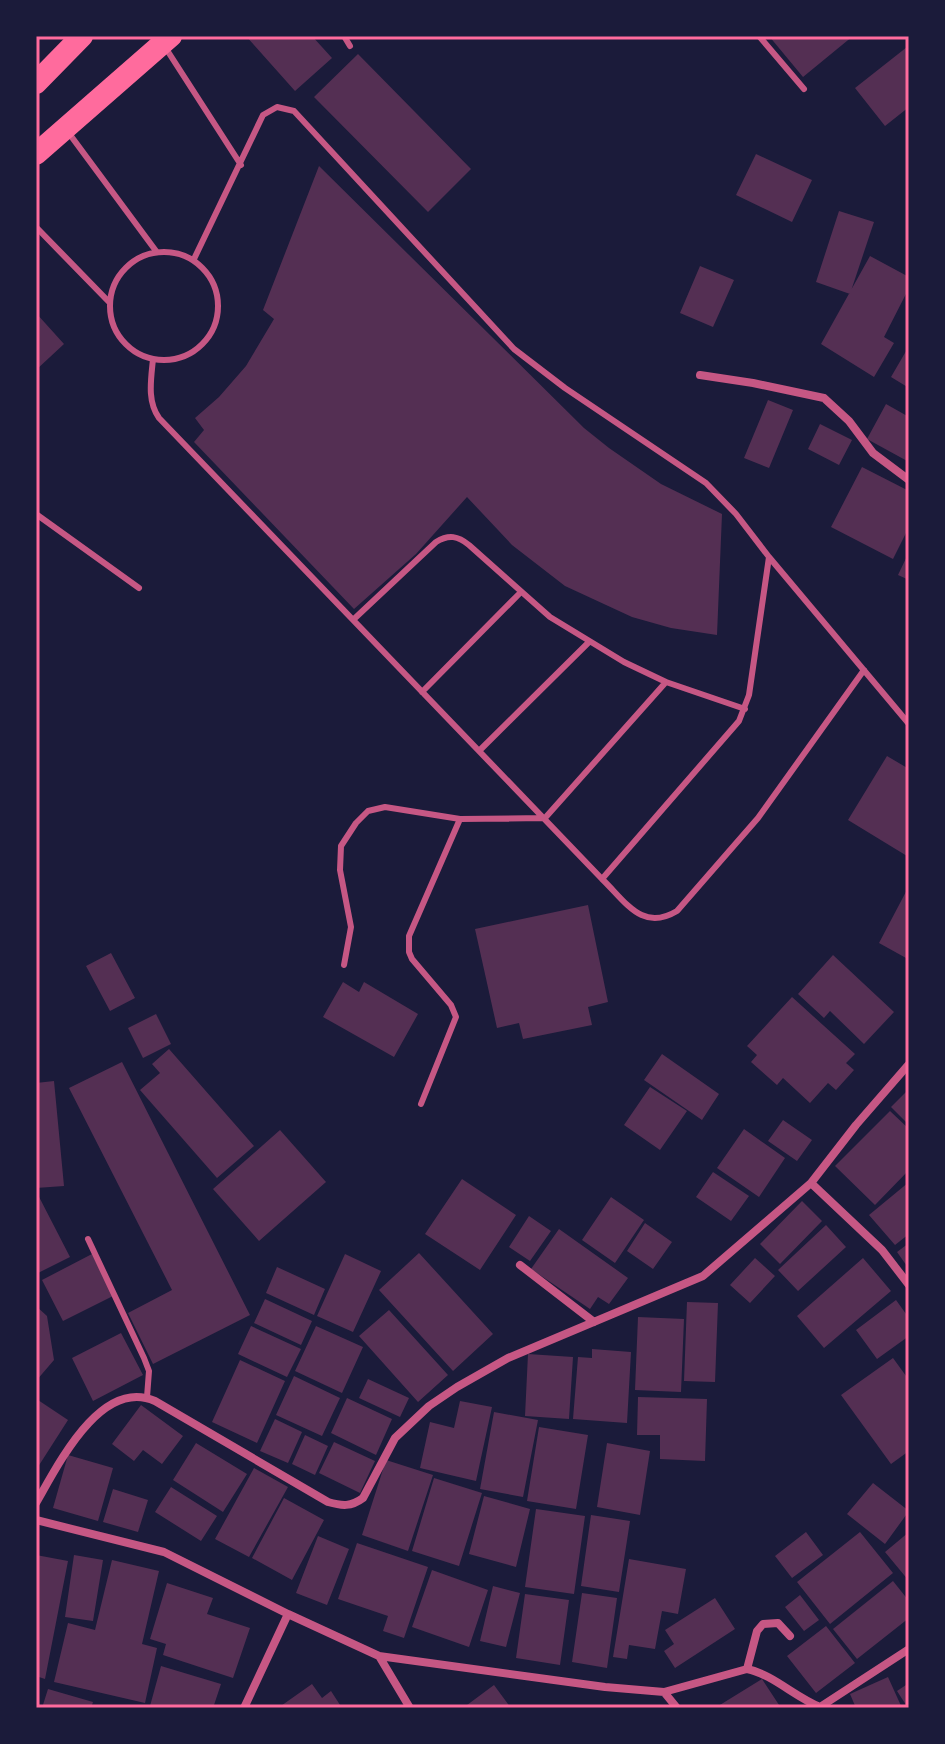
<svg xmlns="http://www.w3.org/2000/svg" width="945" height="1744" viewBox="0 0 945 1744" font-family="Quicksand,sans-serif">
  <rect width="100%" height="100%" fill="#1b1b3a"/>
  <path fill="#542f53" d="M246,36H312L332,58L295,91Z
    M769,36H853L803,77Z
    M907,47L909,107L885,126L855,88Z
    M358,54L471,169L428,212L314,97Z
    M756,154L812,180L792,222L736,195Z
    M319,166L584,428L609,448L661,484L722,514L717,635L671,628L632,617L565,586L512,545L467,497L416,554L354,609L194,442L204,430L195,418L219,397L246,366L274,319L263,310Z
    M839,211L874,222L850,294L816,282Z
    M870,256L909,277V288L884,337L894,343L874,377L821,344Z
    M700,266L734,280L713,327L680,313Z
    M36,313L64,344L36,370Z
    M909,346V388L891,377Z
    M768,400L793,410L769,468L744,458Z
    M886,404L909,417V462L867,439Z
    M820,424L852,440L839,465L808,449Z
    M862,467L909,491V527L893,559L831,527Z
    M909,552V580L898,575Z
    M887,756L909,769L907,856L848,820Z
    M909,886V951L906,958L879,943Z
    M588,905L608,1002L588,1007L592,1025L523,1039L519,1023L497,1028L475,929Z
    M111,953L135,998L110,1011L86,966Z
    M833,955L894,1012L864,1044L830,1011L824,1018L798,994Z
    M343,982L359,992L364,982L418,1014L394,1057L323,1017Z
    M792,997L855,1054L846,1063L854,1070L836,1090L828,1083L810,1103L783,1078L777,1085L751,1062L757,1055L747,1046Z
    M156,1014L171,1044L143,1058L128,1028Z
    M169,1049L254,1146L217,1178L140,1090L160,1073L152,1064Z
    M662,1054L719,1094L702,1120L644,1080Z
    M122,1062L250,1315L153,1364L128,1313L172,1290L69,1088Z
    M54,1081L64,1186L36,1188V1083Z
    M650,1087L687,1111L660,1150L624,1125Z
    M909,1089V1125L891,1107Z
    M890,1111L909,1129V1170L875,1205L835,1166Z
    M783,1120L812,1140L797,1161L768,1141Z
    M744,1129L785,1158L759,1197L717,1168Z
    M280,1130L326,1182L259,1241L213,1189Z
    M713,1172L749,1196L731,1221L696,1197Z
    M462,1179L516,1215L480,1270L425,1234Z
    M909,1182V1234L895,1245L869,1215Z
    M36,1191L70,1257L36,1274Z
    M611,1197L644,1220L615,1263L582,1240Z
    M802,1201L822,1221L780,1264L760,1244Z
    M529,1216L551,1231L530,1261L509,1247Z
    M645,1223L672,1242L653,1269L627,1251Z
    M826,1225L846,1247L798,1291L778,1270Z
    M559,1229L628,1278L609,1304L598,1297L590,1309L531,1269Z
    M909,1243V1269L897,1252Z
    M419,1253L493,1334L453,1371L379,1290Z
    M92,1254L113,1296L63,1321L42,1280Z
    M345,1254L381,1271L353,1332L317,1316Z
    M755,1258L775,1276L750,1303L730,1285Z
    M863,1258L891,1291L824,1348L797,1316Z
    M277,1267L325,1289L314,1315L266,1293Z
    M265,1299L312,1321L301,1345L254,1323Z
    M896,1300L909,1318V1336L877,1359L856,1330Z
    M687,1302L718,1303L715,1382L684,1381Z
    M36,1306L47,1316L54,1360L36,1381Z
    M389,1310L448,1375L418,1402L359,1336Z
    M638,1317L684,1319L681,1392L635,1390Z
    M251,1326L301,1349L287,1377L238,1354Z
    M316,1326L363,1347L342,1393L295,1371Z
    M121,1333L143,1375L93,1401L72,1358Z
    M592,1349L631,1352L627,1423L573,1419L578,1357L592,1358Z
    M528,1354L573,1357L569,1419L525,1416Z
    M893,1358L909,1380V1451L891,1464L841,1395Z
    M240,1360L285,1381L257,1443L212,1422Z
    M294,1376L340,1398L322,1436L276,1415Z
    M368,1379L409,1398L400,1417L359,1398Z
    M638,1397L707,1399L705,1461L660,1459V1435H637Z
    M347,1398L392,1419L376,1455L331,1433Z
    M38,1400L68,1420L36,1470V1404Z
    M460,1401L492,1407L476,1481L420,1468L430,1422L454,1428Z
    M141,1405L183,1436L162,1464L143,1450L134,1461L112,1444Z
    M494,1412L538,1420L523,1497L480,1489Z
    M275,1419L302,1432L288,1463L260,1451Z
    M539,1427L588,1435L576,1509L527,1501Z
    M305,1435L328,1446L315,1475L292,1464Z
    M334,1442L375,1461L360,1493L319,1473Z
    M196,1443L247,1474L223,1512L173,1480Z
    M607,1443L650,1451L640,1515L597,1507Z
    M68,1455L113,1468L98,1521L53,1508Z
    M386,1460L433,1475L408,1551L362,1535Z
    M254,1468L288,1487L249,1557L215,1539Z
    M434,1478L482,1493L459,1566L412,1551Z
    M873,1483L909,1511L885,1544L847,1514Z
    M171,1487L217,1516L201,1541L155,1512Z
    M113,1489L148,1500L138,1532L103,1522Z
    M484,1496L530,1509L516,1567L469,1554Z
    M284,1498L324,1520L292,1580L252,1558Z
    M536,1509L585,1516L574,1594L525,1587Z
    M591,1515L630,1521L619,1592L581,1586Z
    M806,1532L823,1555L792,1578L775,1556Z
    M860,1532L893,1573L830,1624L797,1582Z
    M909,1532V1581L885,1552Z
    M318,1536L349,1549L327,1605L296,1593Z
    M357,1543L428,1567L404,1638L383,1631L388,1616L338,1599Z
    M36,1555L68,1561L45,1679L36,1676Z
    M74,1555L103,1560L93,1621L65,1617Z
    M629,1559L686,1569L678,1614L662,1611L655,1649L629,1645L627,1659L613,1657Z
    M112,1560L159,1571L142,1644L157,1648L145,1703L54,1682L68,1623L95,1630Z
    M432,1570L488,1590L469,1647L412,1627Z
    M893,1581L909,1601V1618L857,1659L833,1629Z
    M167,1583L213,1598L207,1614L250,1628L233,1678L163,1655L166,1644L150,1639Z
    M493,1586L520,1593L506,1647L480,1641Z
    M582,1593L617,1598L607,1668L572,1662Z
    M525,1594L569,1600L560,1665L516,1658Z
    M800,1595L819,1620L804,1631L785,1607Z
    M715,1598L735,1629L675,1668L664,1651L674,1644L665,1630Z
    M826,1626L855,1663L816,1693L787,1656Z
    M161,1666L221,1684L213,1708L150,1706Z
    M888,1677L902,1708H856L850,1694Z
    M762,1679L781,1708H715Z
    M909,1683V1708H908L897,1691Z
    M312,1684L322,1698L331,1691L342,1708H278Z
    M494,1685L511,1708H463Z
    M48,1689L93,1702L91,1708H42Z"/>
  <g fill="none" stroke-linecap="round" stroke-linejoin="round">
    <path stroke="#c65784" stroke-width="6" d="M344,36L350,46
      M759,36L804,89
      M165,47L241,165
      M68,132L156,251
      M36,227L110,303
      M110 306a54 54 0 1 1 108 0a54 54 0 1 1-108 0Z
      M153,359C151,380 147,401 159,418L602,879L739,721L749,695L769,557L736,514L706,483L565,388L514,349L294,111L277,107L263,115L194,259
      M36,514L139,588
      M769,557L909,724
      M354,619L436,542C449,534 458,536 469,545L550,617L624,662L666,682
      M422,692L520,593
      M479,751L589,642
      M602,879C626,902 642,932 677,911L758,818L864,670
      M344,965L351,927L340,870L341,846L356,823L368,811L385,807L460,819L545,818L666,682L745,709
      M421,1104L456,1017L451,1005L412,959L409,952V936L460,819
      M88,1239L144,1358L149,1371L147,1397"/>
    <path stroke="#c65784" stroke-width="8" d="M700,375L753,383L824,398L849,421L873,453L909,480
      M811,1183L882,1250L909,1285
      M520,1265L594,1322
      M36,1503C58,1465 101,1377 155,1401L328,1502C342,1506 351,1507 363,1498L395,1438L429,1406L457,1387L508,1358L703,1276L811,1183L856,1125L909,1064
      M36,1520L164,1552L288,1614L379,1656L410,1708
      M379,1656L605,1687L664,1692L677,1708
      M747,1669L757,1631L763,1624L778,1623L790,1636
      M664,1692L747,1669C772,1674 795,1697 820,1707L909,1649
      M244,1708L288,1614"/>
    <path stroke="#ff6b9d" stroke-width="22" d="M36,83L82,36
      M36,154L171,36"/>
  </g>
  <rect width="945" height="1744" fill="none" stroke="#1b1b3a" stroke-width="76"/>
  <rect x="38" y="38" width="869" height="1668" fill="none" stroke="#ff6b9d" stroke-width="3"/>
</svg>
